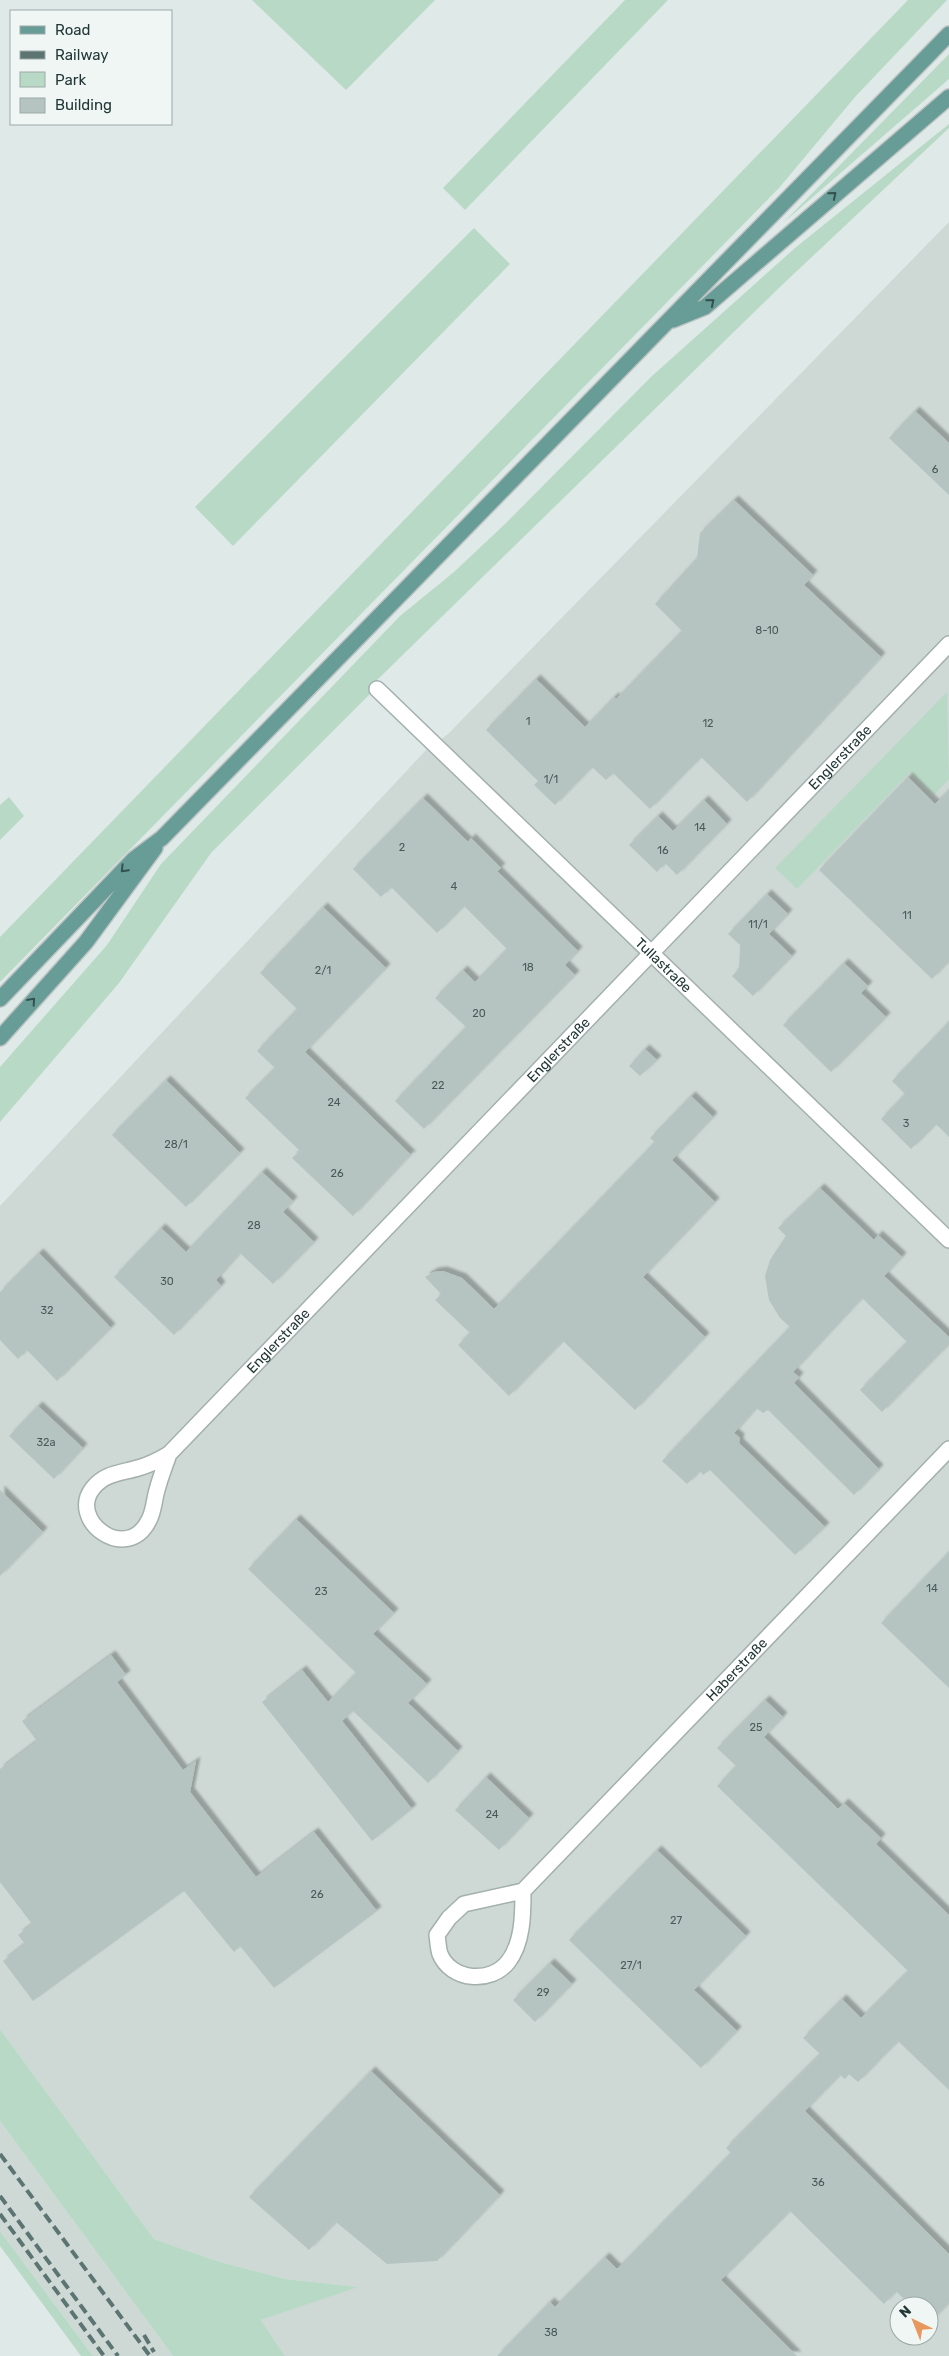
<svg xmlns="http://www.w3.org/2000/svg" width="949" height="2356" viewBox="0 0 949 2356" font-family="Rubik,sans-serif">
  <defs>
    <filter id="shadow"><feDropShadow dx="4.5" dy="-4.5" stdDeviation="1" flood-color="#0004"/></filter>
  </defs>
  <rect width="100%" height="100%" fill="#dfe9e7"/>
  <path fill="#ced9d6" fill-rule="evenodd" d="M949,222V2356H285L261,2320L356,2287L286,2279L220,2262L154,2239L0,2029V1206L426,750L448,734ZM899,2306H929V2336H899Z
    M0,2121L173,2356H93L0,2231Z"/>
  <path fill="#b9d9c7" d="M252,0H435L346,90Z
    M625,0H668L465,210L443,188Z
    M908,0H947L855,97L779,188L0,982V937Z
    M949,54V79L784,222Z
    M949,124V128L782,285L376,681L371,693L211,853L119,983L0,1122V1067L107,945L161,864L400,616L454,572L505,524L652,376L795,248Z
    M474,228L510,264L233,546L195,507Z
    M947,692L949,779L934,795L910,772L797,889L775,868Z
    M9,797L24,816L0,840V805Z
    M0,2029L154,2239L220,2262L286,2279L358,2287L261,2320L285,2356H173L0,2121Z
    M0,2231L93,2356H81L0,2246Z"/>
  <path fill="#b5c4c0" filter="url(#shadow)" d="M915,411L949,443V495L889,438Z
    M734,500L813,575L804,585L881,657L747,802L701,757L650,809L613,773L606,780L592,767L555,805L534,785L538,781L486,730L536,679L585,727L614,697L616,699L682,631L655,604L697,558L700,533Z
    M908,777L935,804L949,790V961L932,979L819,870Z
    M423,798L468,842L471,838L501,868L497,871L578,951L565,965L575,975L424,1129L395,1101L466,1027L435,998L463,970L475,982L507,949L464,906L437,933L391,887L381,897L353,869Z
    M704,800L727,824L677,875L665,863L657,872L629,845L658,816L673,831Z
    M767,894L788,914L769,934L792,956L753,996L732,976L739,969L740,945L728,934Z
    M323,907L386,968L305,1052L412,1156H409L353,1216L292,1158L300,1151L245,1098L275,1068L257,1051L297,1009L260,973Z
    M844,963L868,986L861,993L886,1017L831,1072L783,1025Z
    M949,1022V1137L936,1124L911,1149L881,1119L905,1094L892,1081Z
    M645,1049L657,1060L640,1076L629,1066Z
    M166,1080L240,1153L186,1207L112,1135Z
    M691,1096L713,1117L672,1160L715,1202L643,1277L705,1337L635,1410L563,1341L509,1396L458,1345L470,1333L435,1300L441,1294L425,1277L434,1272L443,1271L462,1278L494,1309L655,1142L650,1138Z
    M262,1172L293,1201L283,1212L314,1242L273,1284L240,1253L216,1280L221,1286L174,1335L114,1277L161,1228L186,1252Z
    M820,1188L874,1240L878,1235L902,1257L884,1276L949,1337V1344L882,1412L860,1390L907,1342L862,1298L793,1372L799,1377L794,1383L879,1469L854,1495L768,1410L763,1413L756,1408L734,1433L740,1438L739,1443L825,1527L795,1555L710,1470L703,1475L700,1471L687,1484L662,1461L790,1327L780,1318L769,1300L765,1276L770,1260L786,1236L778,1228Z
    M39,1253L111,1328L57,1381L27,1350L18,1359L0,1340V1292Z
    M38,1406L83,1448L54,1479L9,1436Z
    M0,1490L43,1532L0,1576Z
    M296,1519L394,1613L373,1634L427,1684L408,1703L458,1751L428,1783L353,1711L342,1721L412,1809L372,1841L262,1702L302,1670L328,1702L356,1673L248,1569Z
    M949,1552V1688L881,1623Z
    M111,1655L126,1675L117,1682L183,1770L196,1761L190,1792L256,1877L314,1832L377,1911L274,1988L240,1946L234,1952L184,1891L33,2001L3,1961L25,1944L18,1935L32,1924L0,1882V1769L37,1741L22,1721Z
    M765,1700L783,1717L764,1737L838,1809L844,1803L881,1838L876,1844L949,1915V2090L898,2041L858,2082L849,2074L845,2079L840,2075L805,2111L949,2254V2303L929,2323V2306H911L896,2291L884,2304L790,2211L721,2280L797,2356H497L550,2302L555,2307L605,2257L617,2269L731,2153L726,2148L820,2054L803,2038L842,1999L861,2018L908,1971L717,1786L736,1766L717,1748Z
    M486,1777L529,1818L499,1850L455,1810Z
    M657,1850L746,1936L694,1990L737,2031L701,2068L569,1940Z
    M550,1963L572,1984L535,2022L513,2000Z
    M371,2071L500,2195L437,2261L387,2264L336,2222L309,2250L249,2197Z"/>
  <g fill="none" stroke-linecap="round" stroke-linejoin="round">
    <g stroke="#a3b0ae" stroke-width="18">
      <g id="minor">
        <path id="s1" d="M377,689L949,1240"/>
        <path id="s2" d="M169,1454C165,1466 160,1478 157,1490C154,1500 154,1511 149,1520C127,1565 67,1520 93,1488C105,1473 121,1473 138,1468C149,1465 159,1460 169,1454L949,644"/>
        <path id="s3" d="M523,1891C523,1914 523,1943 508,1962C491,1984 451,1981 440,1954C438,1948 438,1941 437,1935L449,1918L464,1904L523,1891L949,1449"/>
      </g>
    </g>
    <g stroke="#bdc3c3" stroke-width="18">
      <path id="major" d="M673,320L705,307L949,97
        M0,999L134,859L162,838L949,34
        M0,1038L86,942L155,848"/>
    </g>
    <use href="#minor" stroke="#fff" stroke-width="15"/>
    <use href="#major" stroke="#679c97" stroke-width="15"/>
    <path stroke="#5c7472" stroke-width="4" stroke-dasharray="10 5" stroke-linecap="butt" d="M0,2154L150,2356
      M0,2196L118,2356
      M0,2214L104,2356
      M144,2335L154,2352"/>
  </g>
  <defs><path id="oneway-chevron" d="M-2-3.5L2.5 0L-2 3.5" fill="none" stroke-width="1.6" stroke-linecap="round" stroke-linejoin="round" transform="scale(1.25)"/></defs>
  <g stroke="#33514e">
    <use href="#oneway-chevron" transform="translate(833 195) rotate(-40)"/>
    <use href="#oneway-chevron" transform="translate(711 302) rotate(-40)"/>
    <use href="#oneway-chevron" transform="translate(124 869) rotate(134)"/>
    <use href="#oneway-chevron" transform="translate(32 1001) rotate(-49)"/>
  </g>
  <g text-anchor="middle" stroke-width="5" stroke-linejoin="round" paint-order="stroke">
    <g font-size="11" fill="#475b58">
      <text x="935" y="473">6</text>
      <text x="767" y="634">8-10</text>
      <text x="528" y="725">1</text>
      <text x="708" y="727">12</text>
      <text x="551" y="783">1/1</text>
      <text x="700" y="831">14</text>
      <text x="402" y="851">2</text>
      <text x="663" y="854">16</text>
      <text x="454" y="890">4</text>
      <text x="907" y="919">11</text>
      <text x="758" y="928">11/1</text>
      <text x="528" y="971">18</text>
      <text x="323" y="974">2/1</text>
      <text x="479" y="1017">20</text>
      <text x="438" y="1089">22</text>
      <text x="334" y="1106">24</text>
      <text x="906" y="1127">3</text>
      <text x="176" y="1148">28/1</text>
      <text x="337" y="1177">26</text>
      <text x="254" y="1229">28</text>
      <text x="167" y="1285">30</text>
      <text x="47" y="1314">32</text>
      <text x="46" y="1446">32a</text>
      <text x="932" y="1592">14</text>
      <text x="321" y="1595">23</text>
      <text x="756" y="1731">25</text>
      <text x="492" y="1818">24</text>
      <text x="317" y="1898">26</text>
      <text x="676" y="1924">27</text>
      <text x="631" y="1969">27/1</text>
      <text x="543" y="1996">29</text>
      <text x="818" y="2186">36</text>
      <text x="551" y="2336">38</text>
    </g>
    <g font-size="14" fill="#223836" stroke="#eff6f4">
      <text dy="5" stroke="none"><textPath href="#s2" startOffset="1228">Englerstraße</textPath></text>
      <text dy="5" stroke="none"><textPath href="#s1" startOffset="398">Tullastraße</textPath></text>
      <text dy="5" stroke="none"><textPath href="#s2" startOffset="822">Englerstraße</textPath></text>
      <text dy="5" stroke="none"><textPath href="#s2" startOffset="418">Englerstraße</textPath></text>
      <text dy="5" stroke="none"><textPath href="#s3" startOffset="584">Haberstraße</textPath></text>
    </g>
  </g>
  <rect x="10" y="10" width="162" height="115" fill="#eff6f4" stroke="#9daaa8"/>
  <rect x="20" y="26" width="25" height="8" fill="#679c97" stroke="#9daaa8"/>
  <text x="55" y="35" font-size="15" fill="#223836">Road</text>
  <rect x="20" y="51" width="25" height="8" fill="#5c7472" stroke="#9daaa8"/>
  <text x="55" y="60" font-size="15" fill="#223836">Railway</text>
  <rect x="20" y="72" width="25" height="15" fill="#b9d9c7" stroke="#9daaa8"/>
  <text x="55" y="85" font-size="15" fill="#223836">Park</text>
  <rect x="20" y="98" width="25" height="15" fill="#b5c4c0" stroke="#9daaa8"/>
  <text x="55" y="110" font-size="15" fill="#223836">Building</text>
  <g transform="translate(914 2321) rotate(317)"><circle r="24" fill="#eff6f4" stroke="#9daaa8"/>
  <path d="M0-4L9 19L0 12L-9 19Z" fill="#e8975f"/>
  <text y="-8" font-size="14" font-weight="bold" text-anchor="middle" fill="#223836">N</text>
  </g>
</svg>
